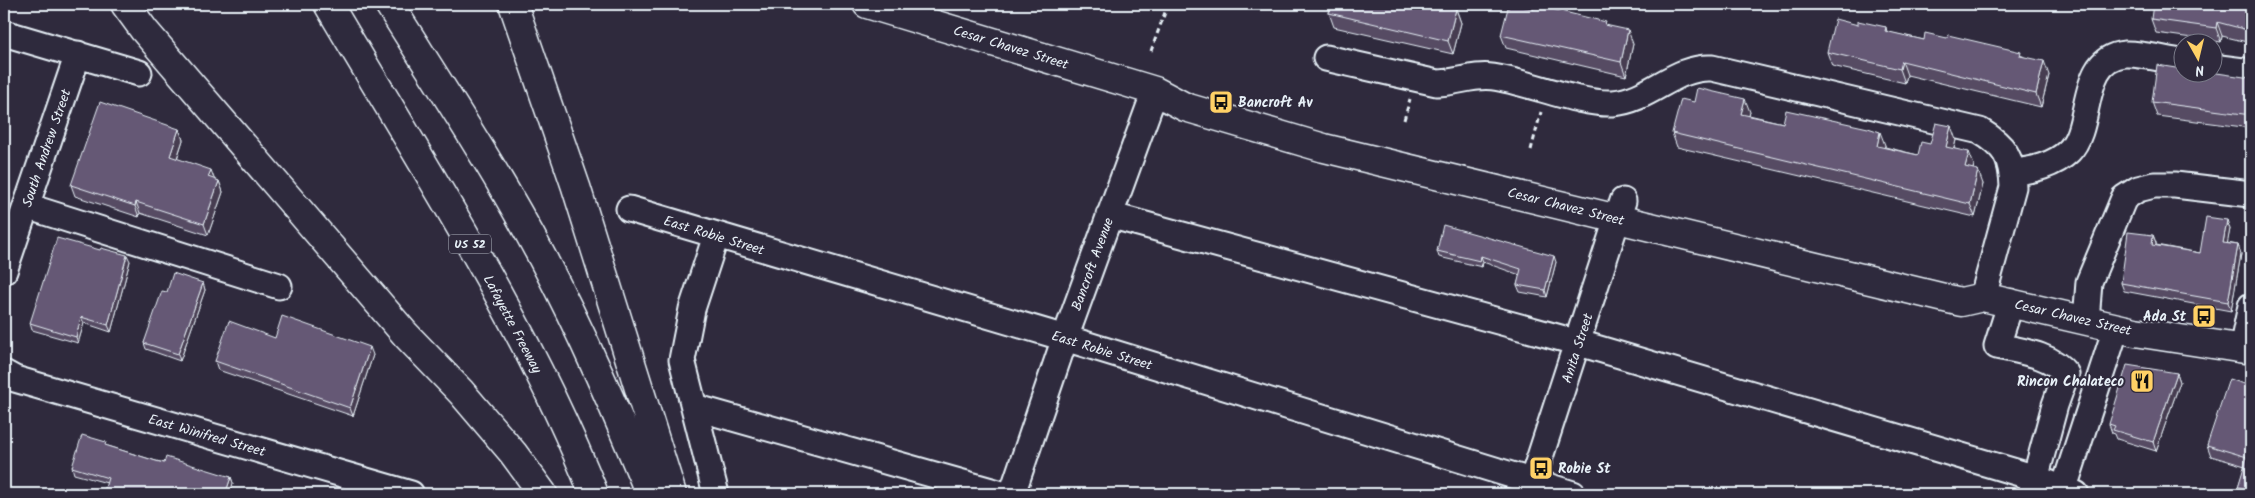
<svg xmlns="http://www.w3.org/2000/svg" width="2255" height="498" viewBox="0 0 2255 498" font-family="Kalam,sans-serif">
  <rect width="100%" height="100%" fill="#2f2a3d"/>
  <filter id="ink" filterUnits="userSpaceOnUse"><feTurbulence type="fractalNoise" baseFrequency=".02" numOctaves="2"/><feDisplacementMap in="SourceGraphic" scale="10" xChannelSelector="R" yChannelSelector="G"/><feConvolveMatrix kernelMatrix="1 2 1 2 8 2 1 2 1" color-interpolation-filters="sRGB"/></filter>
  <g filter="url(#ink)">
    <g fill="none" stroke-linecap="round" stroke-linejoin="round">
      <g stroke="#e8f1f8" stroke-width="29">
        <path id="minor" d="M4,33L139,73
          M1326,58L1437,83C1456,83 1474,74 1493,77C1529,82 1580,105 1613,103C1651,100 1674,66 1712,68L1980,131C2005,146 2012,157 2013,187L1983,297
          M2212,67L2251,72
          M2012,172C2031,171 2055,165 2069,151C2094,126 2078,58 2125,54C2141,53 2166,60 2182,62
          M26,206L279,286
          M629,209L1065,338L1573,494
          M1109,215L1579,343L2036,478L2076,494
          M4,271L78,54
          M2011,302L1997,346C2020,351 2051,354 2066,374L2055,405L2031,494
          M2086,321L2089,282L2124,198L2138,189L2154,185H2175L2251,194
          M2242,349L2251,306
          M4,373L15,379L411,494
          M694,407L1002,494
          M716,494L682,360L692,309L716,236
          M1012,494L1065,338L1155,91
          M1528,494L1623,201
          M2062,494L2116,328"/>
      </g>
      <g stroke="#e8f1f8" stroke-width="31">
        <path id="major" d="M867,4L1155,91L1185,107L1324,148L1961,302L1983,297L2135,332L2251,350"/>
      </g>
      <g stroke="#e8f1f8" stroke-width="31">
        <path id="highway" d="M125,4L144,30L406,335L461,392L513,453L543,494
          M328,4C422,164 525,321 594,494
          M389,4C441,87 496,170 542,257C583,334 617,414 650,494
          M513,4L576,187L672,494"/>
      </g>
      <path stroke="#e8f1f8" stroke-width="3" stroke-dasharray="5 4" stroke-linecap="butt" d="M1151,51L1168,4
        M1404,120L1410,99
        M1531,150L1541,112"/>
      <use href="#minor" stroke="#2f2a3d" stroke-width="25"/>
      <use href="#major" stroke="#2f2a3d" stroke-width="28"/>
      <use href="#highway" stroke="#2f2a3d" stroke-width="28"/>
      <path stroke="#e8f1f8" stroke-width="4" stroke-dasharray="8 4" stroke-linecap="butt" d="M4,492L6,494"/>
    </g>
    <path fill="#574c64" stroke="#e8f1f8" d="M1331,4H1434L1456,9L1461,23L1453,54L1334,27L1329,13Z
      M2251,4V43L2222,36L2221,42L2156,33L2151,19Z
      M1607,25L1633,44L1626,76L1506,48L1501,35Z
      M1858,25L1886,27L1887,32L1924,40L2023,56L2049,75L2041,107L1907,75L1905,83L1832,66L1827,52Z
      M2251,78V128L2157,116L2152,102Z
      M1694,102L1750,112L1749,115L1783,123L1885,145V147L1918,155L1930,144L1956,140L1954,148L1974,165L1973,169L1983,184L1975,217L1677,147L1672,133Z
      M179,129L183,140L177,159L214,179L219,181L223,192L208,235L140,213L139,217L75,196L71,185Z
      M2230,229L2227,243L2238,245L2241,254L2231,311L2124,291L2121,283L2153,235L2156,243V245L2200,253Z
      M1437,251L1556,262L1547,297L1520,292L1517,285L1520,275L1483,262L1482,267L1439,257Z
      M130,261L111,332L84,323L78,343L32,330L30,323Z
      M203,283L205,290L180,361L146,349L144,343L167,292Z
      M275,338L373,355L353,416L218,370L215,361Z
      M2177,373L2180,382L2156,451L2117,439L2115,434L2112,433L2109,424Z
      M2251,386V494H2241L2238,487L2245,466L2211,456L2207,445Z
      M108,446L156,461L231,477L233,483L231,491L242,494H107L105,488L107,483L74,474L72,467Z"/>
    <path fill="#473e51" stroke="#e8f1f8" d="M1456,9L1461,23L1453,54L1448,41Z
      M2217,22L2222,36L2221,42L2216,28Z
      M1628,30L1633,44L1626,76L1621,62Z
      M1902,61L1907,75L1905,83L1900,69Z
      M2044,61L2049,75L2041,107L2036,94Z
      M1745,99L1750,112L1746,127L1741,114Z
      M4,112L5,116L4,121Z
      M1951,126L1956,140L1951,160L1946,147Z
      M179,129L183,140L174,167L170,156Z
      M1880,132L1885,145L1882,159L1877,146Z
      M1969,152L1974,165L1970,181L1965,167Z
      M211,170L215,181L208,177Z
      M1978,170L1983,184L1975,217L1970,204Z
      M219,181L223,192L208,235L204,224Z
      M136,202L140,213L139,217L135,206Z
      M2227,220L2230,229L2226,251L2223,243Z
      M2153,235L2156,243L2155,253L2152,245Z
      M2238,245L2241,254L2231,311L2228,302Z
      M127,255L130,261L111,332L108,325Z
      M1481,256L1483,262L1482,267L1480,261Z
      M1554,256L1556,262L1547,297L1545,290Z
      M203,283L205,290L180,361L178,354Z
      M81,317L84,323L78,343L76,337Z
      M370,347L373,355L353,416L350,408Z
      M2177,373L2180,382L2156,451L2153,442Z
      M231,477L233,483L230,494L227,489Z"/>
    <path fill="#655874" stroke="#e8f1f8" d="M1331,4H1432L1456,9L1448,41L1329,13Z
      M1509,4H1512L1534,9L1535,5L1606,22L1605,25L1628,30L1621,62L1501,35Z
      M2153,4H2251V31L2217,22L2216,28L2151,19Z
      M1835,19L1858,25V21L1886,27L1885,31L1924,40L1925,33L1947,38L1948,35L2021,52L2020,56L2044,61L2036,94L1902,61L1900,69L1827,52Z
      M2157,65L2182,69V72H2210L2251,78V115L2152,102Z
      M1697,88L1745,99L1741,114L1783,123L1786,110L1868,128L1880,132L1877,146L1918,155L1921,142L1930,144L1936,123L1951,126L1946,147L1969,152L1965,167L1978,170L1970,204L1672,133L1681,99L1694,102Z
      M100,102L179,129L170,156L211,170L208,177L219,181L204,224L136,202L135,206L71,185Z
      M2206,217L2227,220L2223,243L2238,245L2228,302L2121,283L2128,232L2153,235L2152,245L2200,253Z
      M1443,225L1554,256L1545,290L1517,285L1521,269L1481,256L1480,261L1437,251Z
      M57,238L100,250L101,248L127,255L108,325L81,317L76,337L30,323Z
      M173,273L203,283L178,354L144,343L162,291L167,292Z
      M282,316L370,347L350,408L215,361L229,321L275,338Z
      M2127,365L2177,373L2153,442L2113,430L2115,426L2109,424Z
      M2229,379L2251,386V491L2238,487L2247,457L2207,445Z
      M82,435L106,442L105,445L156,461L164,463L166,457L231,477L227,489L242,494H178L175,493V494H126L105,488L108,478L72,467Z"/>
  </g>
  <defs>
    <g id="bus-square" transform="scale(1.25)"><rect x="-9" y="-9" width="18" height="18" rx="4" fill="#ffd166" stroke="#2f2a3d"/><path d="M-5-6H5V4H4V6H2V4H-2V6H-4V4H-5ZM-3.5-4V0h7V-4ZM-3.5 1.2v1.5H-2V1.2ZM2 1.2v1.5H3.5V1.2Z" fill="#111"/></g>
    <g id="restaurant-square" transform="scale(1.25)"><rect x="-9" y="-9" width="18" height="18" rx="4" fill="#ffd166" stroke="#2f2a3d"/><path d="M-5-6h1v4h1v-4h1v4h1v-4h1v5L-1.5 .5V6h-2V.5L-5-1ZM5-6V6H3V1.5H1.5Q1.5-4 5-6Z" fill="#111"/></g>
  </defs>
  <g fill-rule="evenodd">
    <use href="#bus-square" x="1221" y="102"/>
    <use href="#bus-square" x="2204" y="316"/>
    <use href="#restaurant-square" x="2142" y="381"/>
    <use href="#bus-square" x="1541" y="468"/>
  </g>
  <g text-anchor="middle" stroke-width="4" stroke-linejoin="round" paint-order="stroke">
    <rect fill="#2f2a3d" stroke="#b0b5c0" stroke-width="1" x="449" y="234.5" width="42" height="19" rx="4"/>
    <g font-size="12" font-weight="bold" fill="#e8f1f8">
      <text x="470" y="248">US 52</text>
    </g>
    <g font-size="14" fill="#e8f1f8" stroke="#2f2a3d">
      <text transform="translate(1011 47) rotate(17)" y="5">Cesar Chavez Street</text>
      <text transform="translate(46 148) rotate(-71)" y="5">South Andrew Street</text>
      <text transform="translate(1566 206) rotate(14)" y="5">Cesar Chavez Street</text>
      <text transform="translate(714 235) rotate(17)" y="5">East Robie Street</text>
      <text transform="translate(1092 264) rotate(-70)" y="5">Bancroft Avenue</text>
      <text transform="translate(2073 317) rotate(13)" y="5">Cesar Chavez Street</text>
      <text transform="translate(513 324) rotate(62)" y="5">Lafayette Freeway</text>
      <text transform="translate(1577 348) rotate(-72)" y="5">Anita Street</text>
      <text transform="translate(1102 350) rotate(17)" y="5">East Robie Street</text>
      <text transform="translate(207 435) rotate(16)" y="5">East Winifred Street</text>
    </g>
    <g font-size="14" font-weight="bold" fill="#e8f1f8" stroke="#2f2a3d" text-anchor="start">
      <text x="1238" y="107">Bancroft Av</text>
      <text x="2186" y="321" text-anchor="end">Ada St</text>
      <text x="2124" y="386" text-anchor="end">Rincon Chalateco</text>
      <text x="1558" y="473">Robie St</text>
    </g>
  </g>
  <rect width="2255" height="498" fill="none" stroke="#2f2a3d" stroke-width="20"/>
  <rect x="10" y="10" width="2235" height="478" fill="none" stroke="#e8f1f8" stroke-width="2" filter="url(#ink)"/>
  <g transform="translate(2198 58) rotate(172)"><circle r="24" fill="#2f2a3d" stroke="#797a88"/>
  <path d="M0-4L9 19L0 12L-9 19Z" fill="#ffd166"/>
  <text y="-8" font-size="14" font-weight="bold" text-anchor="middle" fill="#e8f1f8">N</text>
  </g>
</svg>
